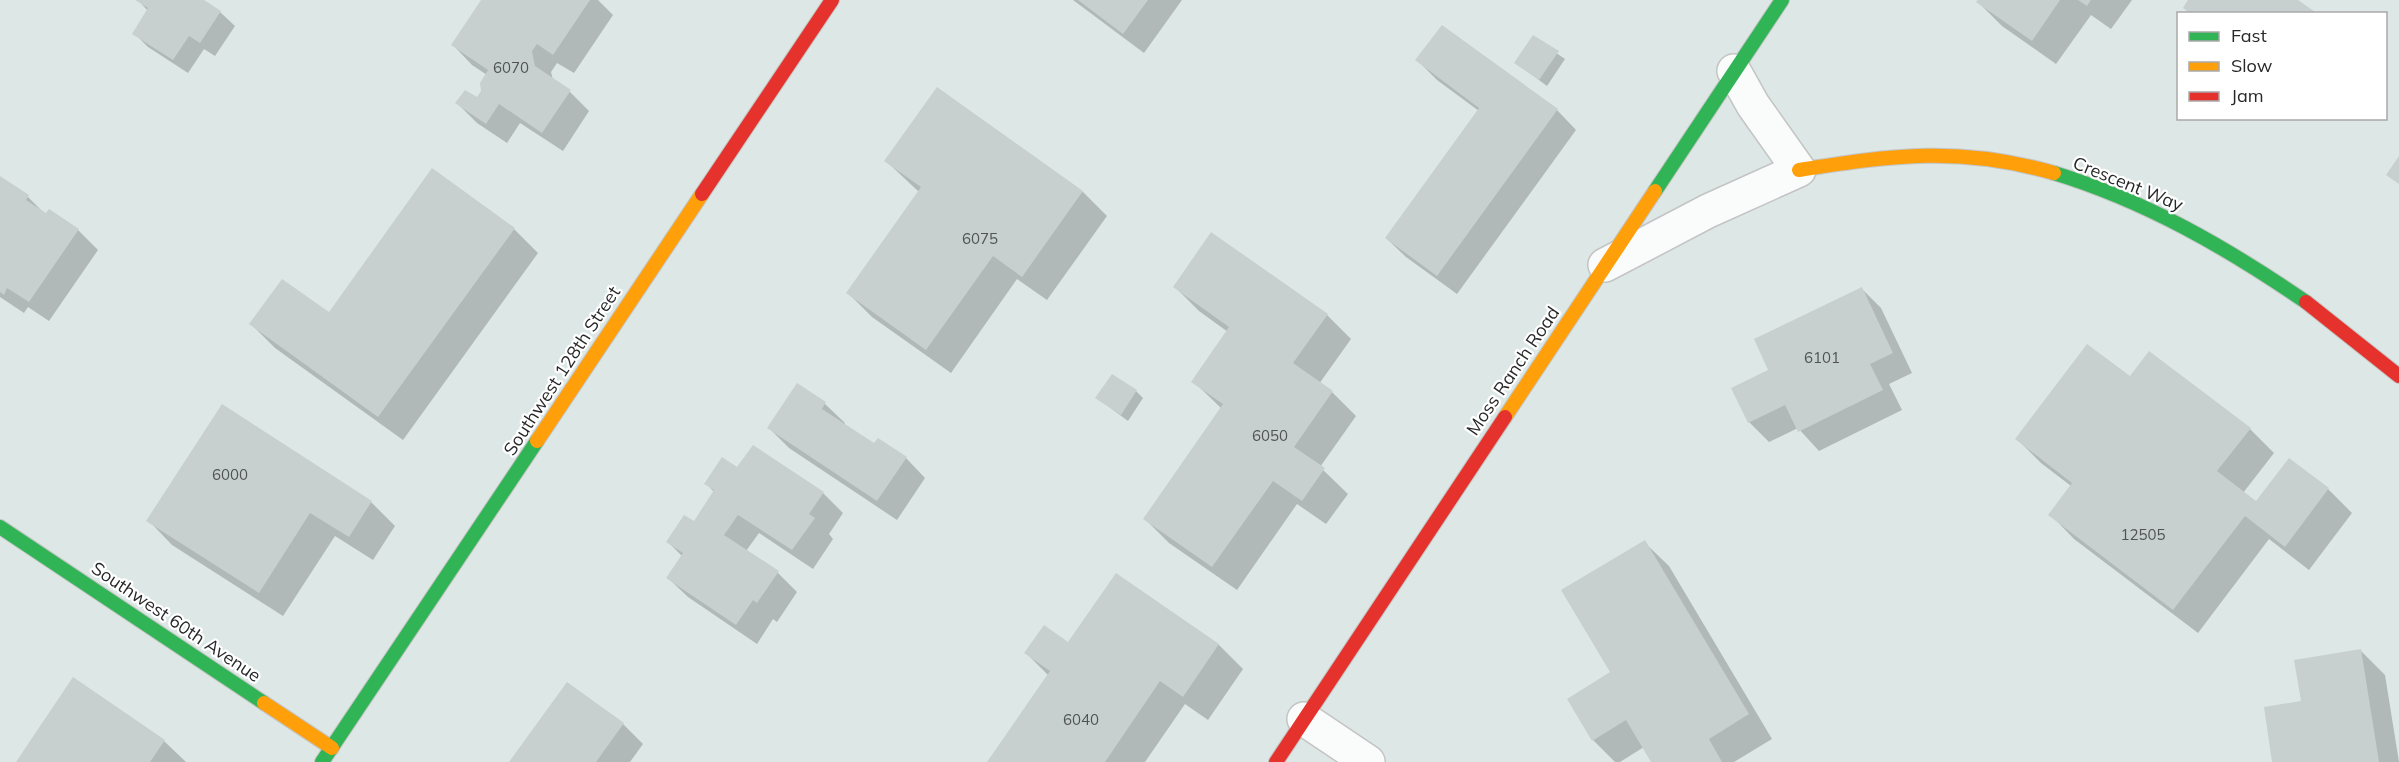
<svg xmlns="http://www.w3.org/2000/svg" width="2399" height="762" viewBox="0 0 2399 762" font-family="Mulish,sans-serif">
  <rect width="100%" height="100%" fill="#dce7e6"/>
  <path fill="#0003" d="M138,0H201L220,12L235,26L215,56L204,49L188,73L148,47L134,33L148,11Z
    M483,0H598L613,15L574,73L557,63L551,72L553,80L570,92L589,111L563,151L520,123L507,143L477,123L457,103L477,99L482,91L487,75L472,65L453,45Z
    M1073,0H1182L1144,53Z
    M1980,0H2132L2111,29L2091,15L2056,64L2002,26L1978,2Z
    M1533,37L1565,59L1547,86L1516,63Z
    M1417,60L1557,110L1576,130L1457,294L1406,257L1386,238L1479,111L1437,80Z
    M937,89L1083,192L1107,216L1047,300L1017,279L951,373L872,317L848,293L919,192L886,161Z
    M0,178L28,197L46,215L78,230L98,250L49,321L28,307L24,313L0,297Z
    M514,229L538,253L403,440L275,348L251,324L329,315Z
    M1175,287L1327,315L1351,339L1319,384L1332,392L1356,416L1320,467L1348,494L1326,524L1297,504L1237,590L1169,543L1145,519L1222,409L1193,381L1228,332L1199,311Z
    M1862,289L1881,308L1912,373L1889,384L1902,410L1819,451L1798,428L1769,442L1749,422Z
    M2131,378L2250,429L2274,453L2243,493L2256,503L2328,489L2352,513L2309,570L2269,539L2198,633L2074,539L2050,514L2071,486L2041,463L2017,439Z
    M797,386L825,404L845,423L844,425L875,445L906,458L925,478L897,520L789,448L769,428Z
    M1136,391L1143,398L1128,421L1097,398Z
    M222,406L371,502L395,526L373,560L335,536L283,616L172,545L148,520Z
    M738,469L823,493L843,513L829,534L833,539L813,569L759,533L746,551L778,573L797,592L777,622L773,619L757,644L688,597L668,578L682,556L668,542L694,523L714,492L706,483Z
    M1644,542L1669,566L1772,739L1734,762H1653L1644,747L1620,762H1615L1593,740Z
    M1116,575L1219,645L1243,669L1208,720L1185,704L1145,762H989L1048,675L1026,653L1069,644Z
    M2361,651L2385,675L2399,762H2274L2302,702Z
    M623,724L643,744L630,762H511Z
    M164,741L186,762H17Z"/>
  <path fill="#c7d0cf" d="M135,0H204L221,11L200,43L189,36L173,60L132,34L148,8Z
    M481,0H590L553,55L537,44L532,51L535,66L571,90L542,133L499,104L486,124L455,103L465,90L477,97L481,91L480,83L488,70L451,45Z
    M1078,0H1148L1123,34Z
    M1978,0H2060L2032,41L1976,2Z
    M2078,0H2091L2087,6Z
    M2188,0H2298L2318,14H2191L2183,8Z
    M1442,25L1558,109L1437,276L1385,238L1479,108L1415,60Z
    M1533,35L1559,51L1539,80L1514,63Z
    M937,87L1083,191L1022,277L993,256L926,350L846,293L921,187L884,161Z
    M2399,156V184L2386,175Z
    M432,168L515,228L378,417L249,324L282,279L329,312Z
    M0,176L29,195L26,200L46,213L49,209L79,229L29,302L7,288L4,295L0,292Z
    M1211,232L1328,314L1293,363L1333,391L1294,447L1325,468L1302,501L1273,481L1212,567L1143,519L1223,404L1191,382L1229,327L1173,287Z
    M1862,287L1893,353L1870,364L1883,390L1798,432L1785,405L1748,423L1731,388L1768,370L1754,339Z
    M2087,344L2130,376L2149,351L2251,428L2217,471L2256,501L2289,458L2329,488L2285,547L2245,516L2173,610L2048,515L2072,483L2015,439Z
    M1112,374L1137,390L1121,415L1095,398Z
    M797,383L826,402L822,409L874,443L878,438L907,457L877,501L767,428Z
    M222,404L372,501L349,537L310,513L259,593L146,521Z
    M753,445L824,492L809,514L815,518L792,550L738,515L724,535L779,571L757,603L753,600L736,625L666,578L683,553L666,542L684,515L694,521L714,490L704,484L722,457L737,467Z
    M1645,540L1749,714L1709,739L1722,762H1651L1626,720L1592,741L1567,699L1610,672L1561,590Z
    M1116,573L1219,644L1183,697L1160,681L1105,762H987L1050,671L1024,653L1044,625L1068,642Z
    M2361,649L2379,762H2272L2264,707L2301,701L2294,660Z
    M73,677L165,740L150,762H16Z
    M567,682L624,723L596,762H509Z"/>
  <g fill="none" stroke-linecap="round" stroke-linejoin="round">
    <g stroke="#c3c4c3" stroke-width="36">
      <path id="street" d="M1605,265L1708,211L1799,170L1753,105L1734,71
        M1304,719L1368,762"/>
    </g>
    <g stroke="#c3c4c3" stroke-width="16">
      <path id="fast" d="M2054,173C2146,201 2227,248 2306,302
        M1655,191L1782,0
        M0,527L264,703
        M322,762L537,441"/>
    </g>
    <g stroke="#c3c4c3" stroke-width="16">
      <path id="slow" d="M1799,170C1892,155 1961,146 2054,173
        M1505,417L1655,191
        M537,441L702,194
        M264,703L332,748"/>
    </g>
    <g stroke="#c3c4c3" stroke-width="16">
      <path id="jam" d="M702,194L832,0
        M2306,302L2399,376
        M1276,762L1505,417"/>
    </g>
    <use href="#street" stroke="#fafbfb" stroke-width="33"/>
    <use href="#fast" stroke="#30b455" stroke-width="14"/>
    <use href="#slow" stroke="#ff9f0a" stroke-width="14"/>
    <use href="#jam" stroke="#e5322d" stroke-width="14"/>
  </g>
  <g text-anchor="middle" stroke-width="4.5" stroke-linejoin="round" paint-order="stroke">
    <g font-size="15" fill="#505352">
      <text x="511" y="73">6070</text>
      <text x="980" y="244">6075</text>
      <text x="1822" y="363">6101</text>
      <text x="1270" y="441">6050</text>
      <text x="230" y="480">6000</text>
      <text x="2143" y="540">12505</text>
      <text x="1081" y="725">6040</text>
    </g>
    <g font-size="18" fill="#282828" stroke="#fff">
      <text transform="translate(2128 184) rotate(22)" y="6">Crescent Way</text>
      <text transform="translate(562 371) rotate(-57)" y="6">Southwest 128th Street</text>
      <text transform="translate(1513 371) rotate(-56)" y="6">Moss Ranch Road</text>
      <text transform="translate(176 622) rotate(34)" y="6">Southwest 60th Avenue</text>
    </g>
  </g>
  <rect x="2177" y="12" width="210" height="108" fill="#ffffff" stroke="#a9a9a9" stroke-width="1.5"/>
  <rect x="2189" y="32" width="30" height="9" fill="#30b455" stroke="#a9a9a9" stroke-width="1.5"/>
  <text x="2231" y="42" font-size="18" fill="#282828">Fast</text>
  <rect x="2189" y="62" width="30" height="9" fill="#ff9f0a" stroke="#a9a9a9" stroke-width="1.5"/>
  <text x="2231" y="72" font-size="18" fill="#282828">Slow</text>
  <rect x="2189" y="92" width="30" height="9" fill="#e5322d" stroke="#a9a9a9" stroke-width="1.5"/>
  <text x="2231" y="102" font-size="18" fill="#282828">Jam</text>
</svg>
